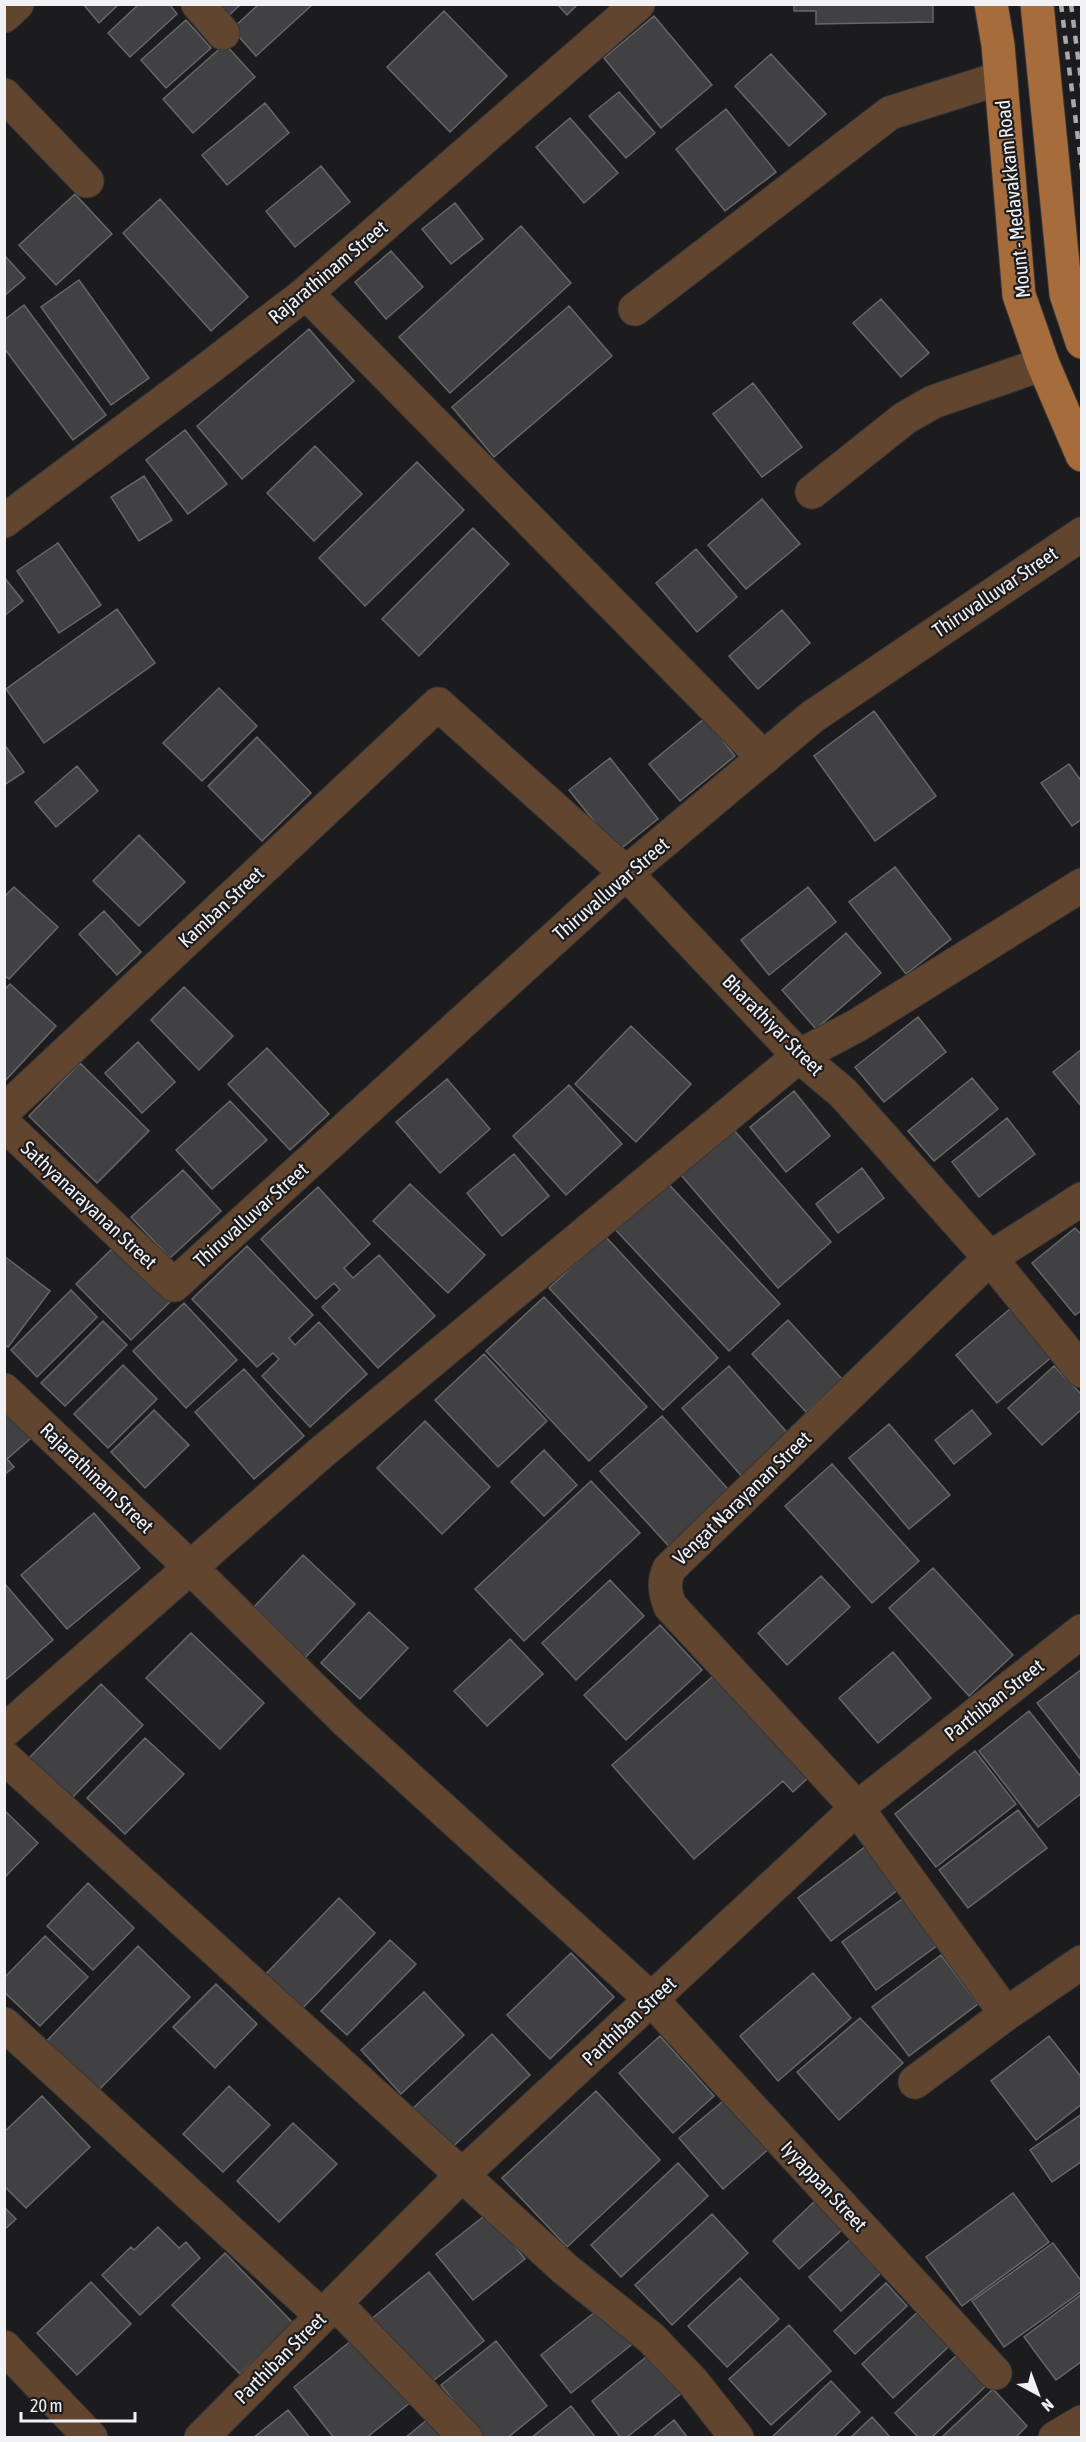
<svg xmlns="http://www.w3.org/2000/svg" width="1086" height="2442" viewBox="0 0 1086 2442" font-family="'Asap Condensed',sans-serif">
  <rect width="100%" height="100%" fill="#1c1c1f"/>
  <path fill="#414144" stroke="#67676a" stroke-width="1.5" d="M83,4H119L99,23Z
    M139,4H169L177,14L130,57L108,33Z
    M208,4H241L223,21Z
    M259,4H313L256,56L232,29Z
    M557,4H578L567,15Z
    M794,4H933V22L816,24V11H794Z
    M444,11L507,76L450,132L387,67Z
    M654,16L712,85L661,128L604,58Z
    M186,20L211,48L166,88L141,60Z
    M225,44L255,77L193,133L163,99Z
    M771,54L826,114L789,146L735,86Z
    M619,92L655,133L626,158L589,116Z
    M265,103L289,133L227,185L202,155Z
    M726,109L776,172L725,211L676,149Z
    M570,118L618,173L584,203L536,147Z
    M321,166L350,202L295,247L266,211Z
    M75,194L112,234L56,285L19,245Z
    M160,199L248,297L211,331L123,233Z
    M455,203L483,239L451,264L422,229Z
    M521,226L571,283L450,393L399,337Z
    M391,251L423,287L386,319L355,282Z
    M4,255L25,278L4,296Z
    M79,280L149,378L111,405L41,307Z
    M881,299L929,353L901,377L853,323Z
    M24,305L106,415L73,440L4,348V320Z
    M569,306L612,356L494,457L452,407Z
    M309,329L354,381L242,479L197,426Z
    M753,383L802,447L762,477L713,414Z
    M185,430L227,484L188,514L146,460Z
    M315,446L362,494L314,541L267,493Z
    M417,462L464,510L365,606L319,558Z
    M144,476L172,520L139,541L111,497Z
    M762,499L800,544L746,589L708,545Z
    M473,528L509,564L419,656L382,619Z
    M58,543L101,605L59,633L17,571Z
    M696,549L737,597L697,632L656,583Z
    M4,577L23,601L4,616Z
    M117,609L155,663L44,743L6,689Z
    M782,610L810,643L758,689L729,656Z
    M219,688L257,726L202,781L163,743Z
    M874,711L936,796L875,841L814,756Z
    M705,718L735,756L680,801L649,764Z
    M257,737L311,793L262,841L208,786Z
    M4,744L24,772L4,785Z
    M610,758L658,819L618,851L569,790Z
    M1069,764L1082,782V819L1072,826L1041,783Z
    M77,766L98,791L56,827L35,802Z
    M139,835L185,882L139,926L93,881Z
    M895,867L951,939L906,974L849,902Z
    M14,887L58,927L9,979L4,975V897Z
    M808,887L836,922L769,975L741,940Z
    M104,911L141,952L117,975L79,934Z
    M846,933L881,973L816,1029L782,990Z
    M10,984L56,1026L4,1082V990Z
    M184,987L233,1036L199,1070L151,1020Z
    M918,1017L946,1052L884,1102L855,1067Z
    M631,1026L691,1084L636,1142L575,1084Z
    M138,1042L175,1082L142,1113L105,1073Z
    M267,1048L329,1114L290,1150L228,1084Z
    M1082,1049V1107L1053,1072Z
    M80,1063L149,1131L97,1183L29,1116Z
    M972,1078L998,1109L934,1161L908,1131Z
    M447,1079L490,1129L440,1173L396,1122Z
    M569,1085L622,1144L566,1195L513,1136Z
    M794,1091L830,1136L786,1172L750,1127Z
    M230,1101L267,1140L212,1189L176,1150Z
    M1007,1118L1035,1154L979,1197L952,1162Z
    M734,1130L831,1242L778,1288L681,1175Z
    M514,1154L549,1196L502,1236L467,1193Z
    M862,1168L884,1198L838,1233L816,1204Z
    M183,1170L221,1211L170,1258L131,1217Z
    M662,1177L780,1304L729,1351L611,1225Z
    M410,1184L485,1255L448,1293L373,1221Z
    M318,1187L370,1244L344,1268L353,1278L379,1255L435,1316L378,1368L322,1307L340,1290L334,1283L316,1299L261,1239Z
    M1075,1228L1082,1235V1310L1075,1315L1032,1263Z
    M605,1236L718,1358L663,1410L549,1288Z
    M118,1243L173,1299L131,1340L76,1284Z
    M247,1246L313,1315L289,1338L295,1345L319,1322L367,1374L310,1427L262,1376L279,1359L273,1353L257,1367L192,1299Z
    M4,1256L50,1291L8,1347L4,1345Z
    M71,1290L97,1317L37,1377L11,1350Z
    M544,1297L647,1407L589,1461L486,1351Z
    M184,1303L237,1360L186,1408L133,1351Z
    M1011,1308L1053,1356L997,1403L956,1355Z
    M788,1320L842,1379L806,1412L752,1354Z
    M103,1321L127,1345L65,1406L41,1383Z
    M484,1354L547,1421L498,1467L435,1400Z
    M123,1365L157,1399L108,1448L74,1414Z
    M729,1366L791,1437L744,1479L682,1408Z
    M1054,1366L1082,1395V1409L1042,1445L1008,1408Z
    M244,1369L304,1436L254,1479L195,1412Z
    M4,1395L37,1433L7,1459L14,1467L4,1475Z
    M154,1410L189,1445L145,1488L111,1452Z
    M972,1410L991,1434L954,1464L935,1440Z
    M662,1416L736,1498L675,1553L600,1471Z
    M425,1421L490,1487L442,1534L377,1468Z
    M889,1424L950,1495L909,1529L849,1458Z
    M544,1450L577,1485L544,1516L511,1482Z
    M832,1464L919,1561L872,1603L785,1506Z
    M591,1481L640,1533L524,1641L475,1589Z
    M94,1513L140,1568L67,1629L21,1575Z
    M303,1555L355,1604L305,1658L252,1609Z
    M933,1568L1013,1655L969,1696L889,1608Z
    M821,1576L850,1607L787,1665L758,1633Z
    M610,1580L644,1616L576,1680L542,1643Z
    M4,1583L53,1640L4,1681Z
    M369,1612L408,1648L360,1699L321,1663Z
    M660,1625L702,1670L626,1740L584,1695Z
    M191,1633L264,1703L220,1749L146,1678Z
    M510,1639L543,1674L487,1726L454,1691Z
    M893,1652L931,1698L878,1743L839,1698Z
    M1082,1669V1761L1037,1703Z
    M720,1670L811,1775L793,1792L783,1781L694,1859L612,1765Z
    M101,1684L143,1725L71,1799L29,1758Z
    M1029,1711L1082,1778V1793L1038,1827L979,1751Z
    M145,1738L184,1774L125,1834L87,1798Z
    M975,1751L1016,1804L936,1867L895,1814Z
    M4,1810L38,1843L4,1878Z
    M1018,1810L1047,1848L968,1908L939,1870Z
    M870,1843L903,1886L831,1941L798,1898Z
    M88,1883L134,1928L93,1970L47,1926Z
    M915,1890L949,1937L876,1990L842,1942Z
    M339,1898L375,1933L295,2016L259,1981Z
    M45,1936L88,1977L40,2026L4,1992V1978Z
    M390,1940L416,1964L347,2035L321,2011Z
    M138,1946L190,1997L90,2099L39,2049Z
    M571,1953L614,1997L550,2059L507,2015Z
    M941,1955L978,2004L909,2056L872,2007Z
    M813,1973L851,2018L778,2081L740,2036Z
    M216,1984L257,2024L215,2068L173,2027Z
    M424,1992L464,2035L401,2094L361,2050Z
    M860,2018L903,2063L839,2120L797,2072Z
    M492,2034L530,2075L446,2153L408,2113Z
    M660,2036L714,2096L673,2133L619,2073Z
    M1049,2036L1082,2078V2104L1036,2140L991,2081Z
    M229,2086L270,2125L223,2172L183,2134Z
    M596,2091L660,2160L567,2247L502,2178Z
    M42,2096L90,2147L26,2208L4,2186V2132Z
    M728,2097L771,2147L723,2189L679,2138Z
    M1082,2114V2161L1052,2182L1030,2150Z
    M293,2123L337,2164L279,2222L237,2181Z
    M678,2163L708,2196L621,2277L591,2245Z
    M1013,2193L1049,2242L962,2306L926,2257Z
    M816,2200L843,2229L799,2269L773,2241Z
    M4,2207L16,2219L4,2230Z
    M488,2213L525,2259L473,2300L436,2254Z
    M712,2214L748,2253L672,2325L635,2285Z
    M158,2227L179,2248L186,2242L200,2258L140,2315L102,2275L131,2247L134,2250Z
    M853,2237L884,2270L841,2311L809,2277Z
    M1053,2243L1082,2282V2291L1004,2347L972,2301Z
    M225,2253L293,2323L240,2374L172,2305Z
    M429,2272L484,2341L424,2388L370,2320Z
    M740,2278L779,2319L727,2367L688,2326Z
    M91,2282L131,2324L77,2375L37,2333Z
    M886,2283L907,2306L855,2354L834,2331Z
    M1082,2294V2361L1056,2380L1024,2337Z
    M605,2304L635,2342L571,2393L541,2355Z
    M925,2305L957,2339L893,2398L862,2364Z
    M789,2325L831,2371L771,2425L729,2379Z
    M357,2336L411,2402L366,2438H334L294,2387Z
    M496,2341L547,2406L507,2438H483L441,2385Z
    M960,2352L989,2383L931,2438H919L895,2413Z
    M651,2353L683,2392L626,2438H621L592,2401Z
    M831,2381L860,2412L833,2438H771Z
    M993,2389L1027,2426L1015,2438H941Z
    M571,2406L596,2438H531Z
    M288,2410L310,2438H253Z
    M434,2414L453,2438H405Z
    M872,2417L891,2438H850Z
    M674,2420L688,2438H652Z"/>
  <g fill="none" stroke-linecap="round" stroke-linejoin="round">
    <g stroke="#363639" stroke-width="35">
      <path id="street" d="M198,4L223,33
        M4,16L17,4
        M4,95L87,181
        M306,293L764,758
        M635,309L890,113L1001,78
        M812,492L905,418L933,402L1043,364
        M4,521L210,367L306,293L638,4
        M4,1111L438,704L626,873L799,1056L843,1093L990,1258L1082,1371
        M4,1124L174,1285L626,873L812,717L1082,534
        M4,1390L189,1566L346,1721L652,2000L995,2373
        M4,1731L322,1452L799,1056L856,1026L1082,885
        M4,1757L565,2269L651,2338L693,2382L737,2438
        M1006,2014L857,1808L670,1606C665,1592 663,1583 669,1569L990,1258L1082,1199
        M4,2024L322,2316
        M915,2082L1006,2014L1082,1962
        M335,2303L466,2438
        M4,2347L91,2438
        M201,2438L461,2176L857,1808L1082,1631
        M1055,2438L1082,2422"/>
    </g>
    <g stroke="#363639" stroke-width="35">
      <path id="primary" d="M991,4L998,45L1019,295L1043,364L1082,455
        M1037,4L1066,294L1082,342"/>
    </g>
    <use href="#street" stroke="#61452f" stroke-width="33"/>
    <use href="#primary" stroke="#a66c3b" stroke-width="33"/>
    <path stroke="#a9a8ab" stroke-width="4.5" stroke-dasharray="8 8" stroke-linecap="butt" d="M1061,4L1082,170
      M1071,4L1082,88"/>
  </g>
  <g text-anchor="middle" stroke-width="4.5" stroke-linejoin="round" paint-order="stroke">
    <g font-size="20" fill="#f2f1f4" stroke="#1c1c1f">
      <text transform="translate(1013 199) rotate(-96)" y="7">Mount - Medavakkam Road</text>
      <text transform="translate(328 272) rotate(-40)" y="7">Rajarathinam Street</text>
      <text transform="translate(995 592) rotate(-34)" y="7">Thiruvalluvar Street</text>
      <text transform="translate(611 889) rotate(-41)" y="7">Thiruvalluvar Street</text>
      <text transform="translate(221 907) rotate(-43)" y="7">Kamban Street</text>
      <text transform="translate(773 1025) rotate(45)" y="7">Bharathiyar Street</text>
      <text transform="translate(89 1205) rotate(43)" y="7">Sathyanarayanan Street</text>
      <text transform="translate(251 1215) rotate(-42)" y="7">Thiruvalluvar Street</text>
      <text transform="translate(97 1478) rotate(44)" y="7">Rajarathinam Street</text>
      <text transform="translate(742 1498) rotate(-44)" y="7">Vengat Narayanan Street</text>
      <text transform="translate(994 1700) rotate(-38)" y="7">Parthiban Street</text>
      <text transform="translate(629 2021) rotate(-43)" y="7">Parthiban Street</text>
      <text transform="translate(824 2186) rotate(47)" y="7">Iyyappan Street</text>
      <text transform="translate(280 2358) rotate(-45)" y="7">Parthiban Street</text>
    </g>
  </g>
  <rect width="1086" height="2442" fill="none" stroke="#f2f1f4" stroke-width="12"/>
  <g transform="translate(1038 2394) rotate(139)" stroke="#1c1c1f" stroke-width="4.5" paint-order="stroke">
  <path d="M0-4.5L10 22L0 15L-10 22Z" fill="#f2f1f4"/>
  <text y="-9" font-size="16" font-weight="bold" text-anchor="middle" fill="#f2f1f4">N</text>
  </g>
  <path d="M21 2412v9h114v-9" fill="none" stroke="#f2f1f4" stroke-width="3"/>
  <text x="30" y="2412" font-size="18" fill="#f2f1f4" stroke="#1c1c1f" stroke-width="4.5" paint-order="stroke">20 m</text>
</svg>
